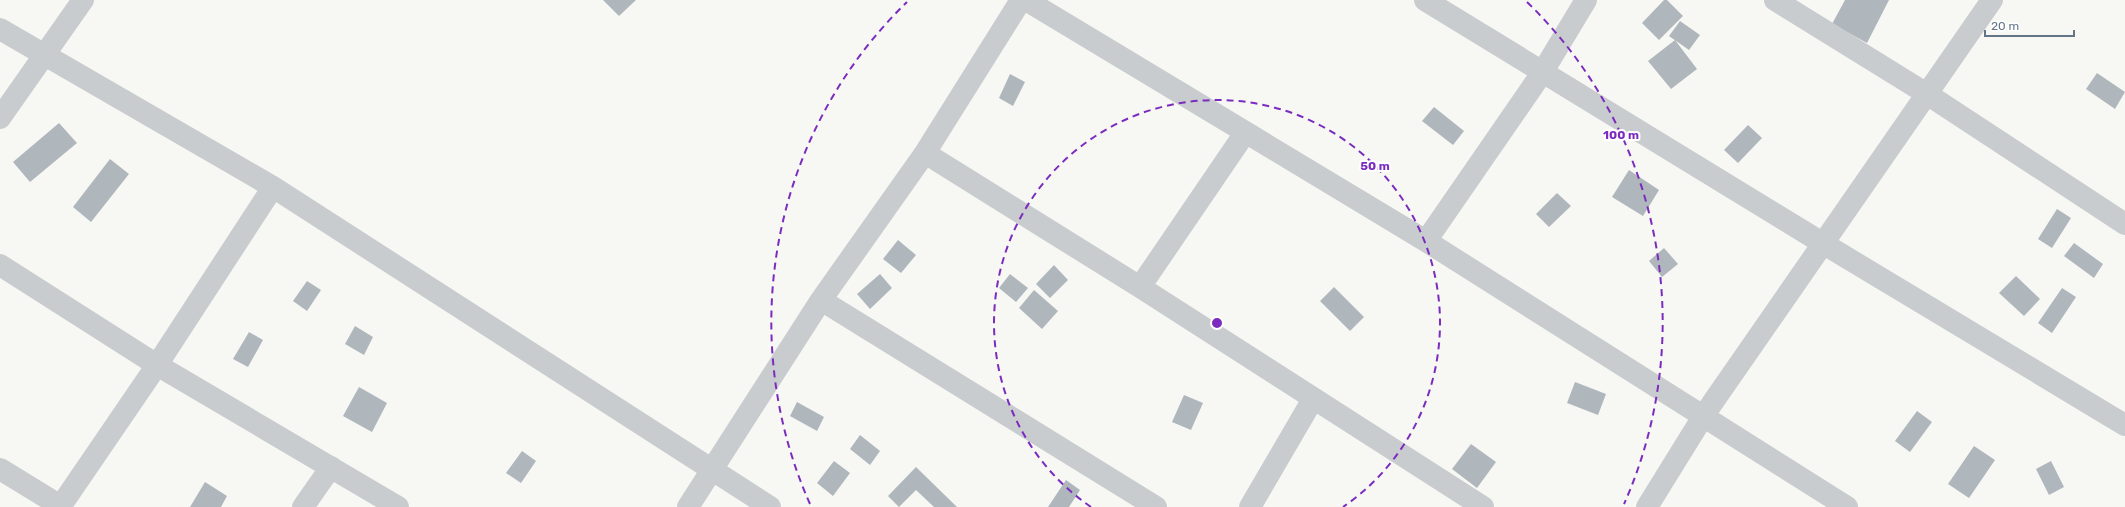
<svg xmlns="http://www.w3.org/2000/svg" width="2125" height="507" viewBox="0 0 2125 507" font-family="Rubik,sans-serif">
  <rect width="100%" height="100%" fill="#f7f7f3"/>
  <path fill="#afb7bd" d="M603,0H636L619,16Z
    M1664,0H1667L1683,16L1659,40L1642,23Z
    M1845,0H1889L1867,43L1832,24Z
    M1680,21L1700,35L1689,50L1669,36Z
    M1675,40L1697,69L1671,89L1648,61Z
    M2097,73L2125,92L2115,109L2086,89Z
    M1010,74L1025,82L1013,106L999,98Z
    M1434,107L1464,131L1453,145L1422,121Z
    M59,123L77,143L30,182L13,162Z
    M1748,125L1762,138L1738,163L1724,150Z
    M110,159L129,174L91,222L73,207Z
    M1629,170L1659,190L1643,216L1612,197Z
    M1557,193L1571,206L1549,227L1536,214Z
    M2057,209L2071,218L2052,248L2038,239Z
    M898,240L916,255L901,273L883,259Z
    M2074,243L2103,264L2094,278L2064,256Z
    M1664,248L1678,264L1662,277L1649,261Z
    M1054,265L1068,280L1050,298L1036,284Z
    M880,274L892,288L870,309L857,294Z
    M1010,274L1028,288L1016,302L999,288Z
    M2016,276L2040,299L2024,316L1999,293Z
    M307,281L321,290L307,311L293,301Z
    M1334,287L1364,317L1350,331L1320,301Z
    M2062,288L2076,297L2052,333L2038,323Z
    M1034,290L1058,311L1042,329L1019,308Z
    M355,326L373,337L364,355L345,344Z
    M249,332L263,340L248,367L233,359Z
    M1575,382L1606,394L1598,415L1567,403Z
    M359,387L387,403L372,432L343,416Z
    M1184,395L1203,403L1191,430L1172,422Z
    M797,402L824,417L817,431L790,416Z
    M1917,411L1932,422L1910,452L1895,441Z
    M860,435L880,451L870,465L850,449Z
    M1471,444L1496,462L1477,488L1452,469Z
    M1974,446L1995,460L1969,498L1948,484Z
    M522,451L536,461L521,483L506,473Z
    M834,461L850,473L833,496L817,483Z
    M2051,461L2064,487L2049,495L2036,469Z
    M916,467L957,507H934L916,490L899,507L888,496Z
    M1066,480L1080,490L1069,507H1048Z
    M205,482L227,496L221,507H190Z"/>
  <g fill="none" stroke-linecap="round" stroke-linejoin="round">
    <path stroke="#c9cccf" stroke-width="22" d="M1026,0L1426,241L1847,507
      M1425,0L1824,244L2125,425
      M1775,0L1927,94L2125,224
      M0,29L273,187L770,507
      M0,118L83,0
      M925,153L1140,287L1483,507
      M1426,241L1542,73L1586,0
      M0,265L157,365L398,507
      M1140,287L1245,133
      M821,300L1156,507
      M0,469L62,507
      M60,507L157,365L273,187
      M303,507L331,467
      M688,507L821,300L925,153L1021,0
      M1250,507L1313,399
      M1647,507L1704,415L1992,0"/>
  </g>
  <g fill="none" stroke="#7b2cbf" stroke-width="2" stroke-dasharray="7 5">
    <path d="M1091 507A223 223 0 1 1 1343 507"/>
    <path d="M810 504A446 446 0 0 1 907 2M1527 2A446 446 0 0 1 1624 504"/>
  </g>
  <circle cx="1217" cy="323" r="6" fill="#7b2cbf" stroke="#fff" stroke-width="2"/>
  <g font-size="12" text-anchor="middle" font-weight="bold" fill="#7b2cbf" stroke="#fff" stroke-width="4" stroke-linejoin="round" paint-order="stroke">
    <text x="1621" y="139">100 m</text>
    <text x="1375" y="170">50 m</text>
  </g>
  <path d="M1985 30v6h89v-6" fill="none" stroke="#637687" stroke-width="2"/>
  <text x="1991" y="30" font-size="12" fill="#637687" stroke="#ffffff" stroke-width="3" paint-order="stroke">20 m</text>
</svg>
